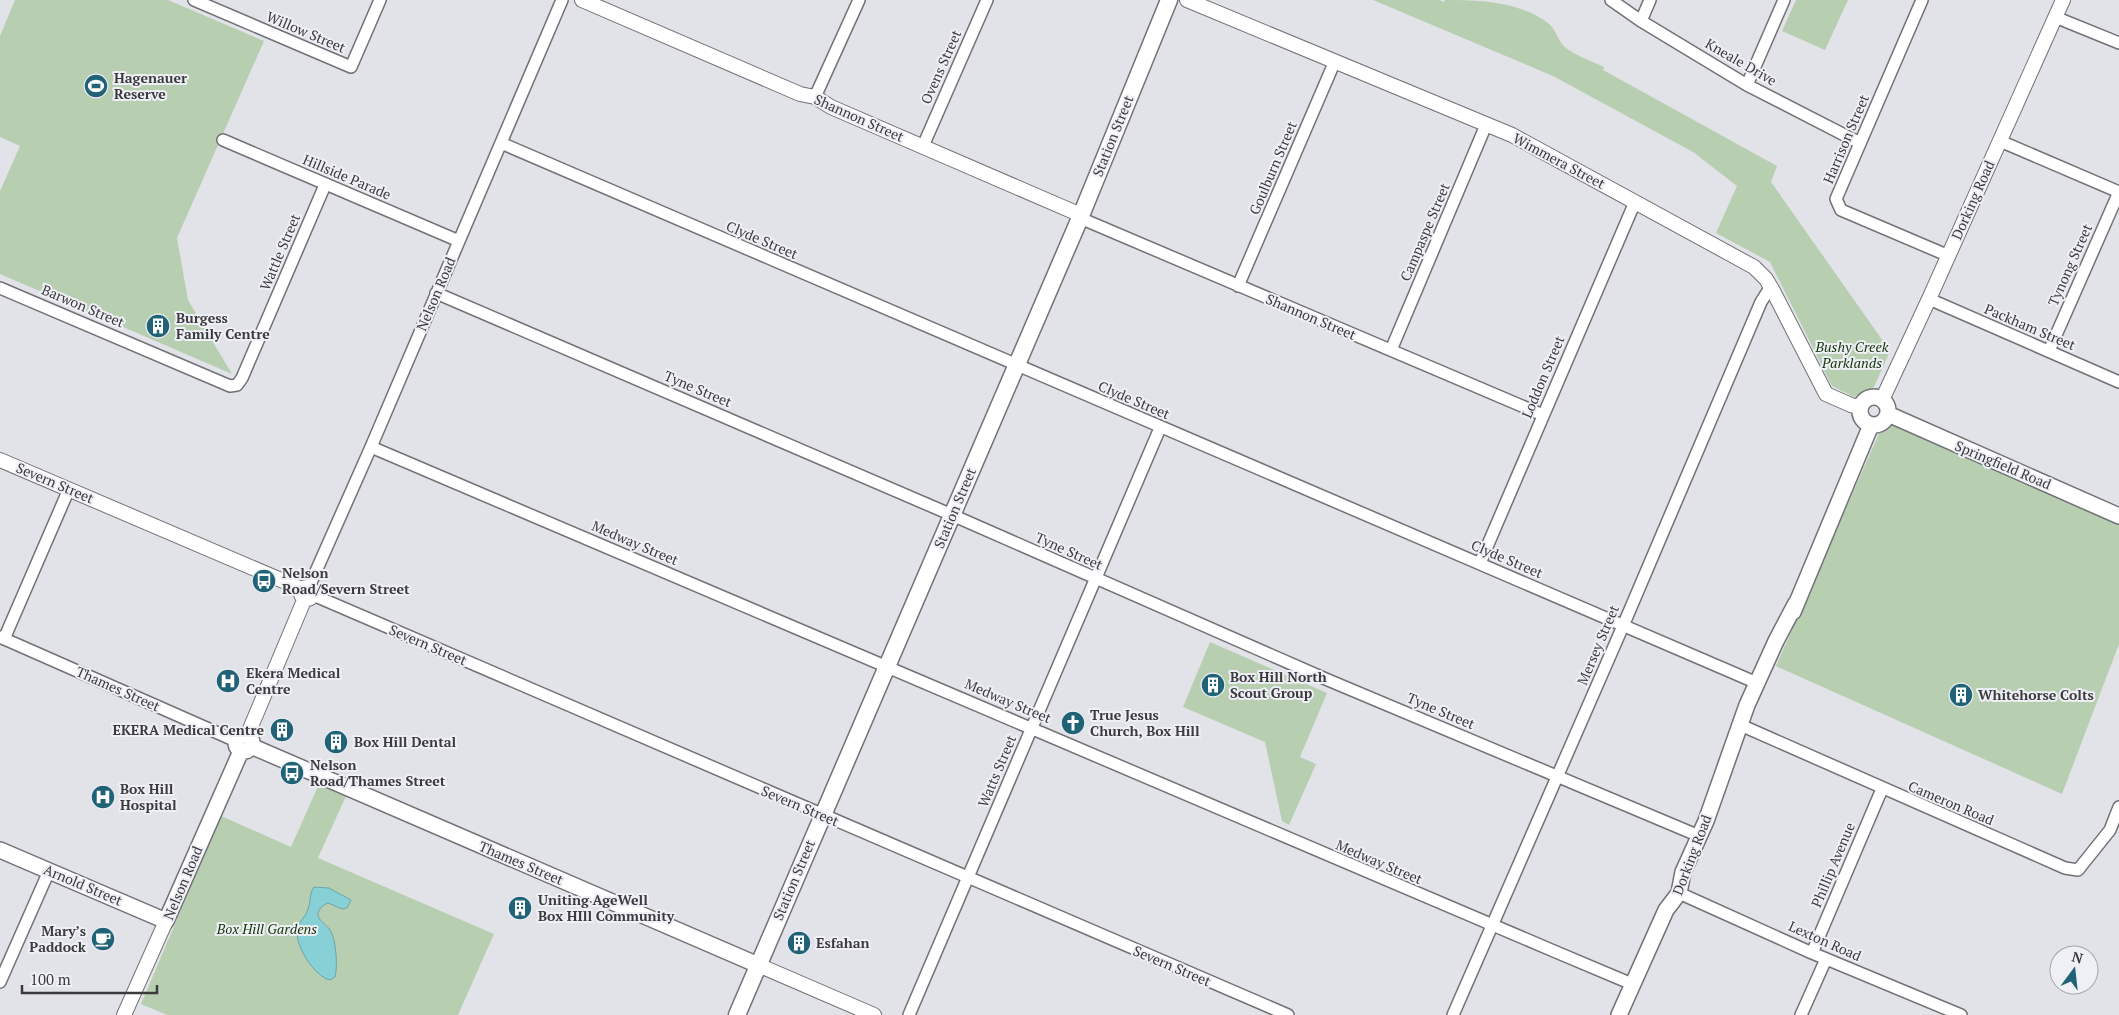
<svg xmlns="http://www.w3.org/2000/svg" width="2119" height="1015" viewBox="0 0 2119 1015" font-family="'PT Serif',serif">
  <rect width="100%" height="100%" fill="#e2e2e9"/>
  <path fill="#b7cfb0" d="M15,0H168L264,41L177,238L188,300L232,374L0,274V191L20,146L0,137V36Z
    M1373,0H1439L1444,2L1445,0C1480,0 1518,1 1548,23C1556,29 1558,42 1566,48C1576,56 1592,61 1604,67L1603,70L1777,166L1771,182L1890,351L1874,387L1854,397L1832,386L1770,262L1716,233L1737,186L1693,152L1553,76Z
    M1796,0H1848L1825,50L1782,31Z
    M1885,420L2119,522V644L2062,794L1776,666Z
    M1210,642L1327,693L1300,757L1316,764L1289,825L1282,821L1265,742L1183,707Z
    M319,784L346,796L318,858L494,934L458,1015H167L141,1004L214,832L212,827L214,821H219L221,816L291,847Z"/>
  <path fill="#86d0d6" stroke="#70a3a8" d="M314,887L329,888L351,900L347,908L342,909L328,903C323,905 318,909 318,915C319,921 327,925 330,930C336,938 338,967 335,977L330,980C315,977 295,946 297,930C298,922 306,917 308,909C311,901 309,894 314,887Z"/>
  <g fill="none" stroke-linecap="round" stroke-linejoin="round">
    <g stroke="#717177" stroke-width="14">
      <path id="minor" d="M194,0L351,67L380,0
        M1611,0L1641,21L1747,85L1860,143
        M1922,0L1836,199L1841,210L1949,256
        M2055,17L2119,43
        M1641,21L1650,0
        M1747,85L1784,0
        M815,97L859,0
        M223,140L459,241
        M2000,141L2119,192
        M501,143L1757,683
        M923,146L987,0
        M1080,218L1543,415
        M1238,286L1335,61
        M0,288L230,386L237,385L242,378L325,185
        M436,293L952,515L1328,680L1692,833
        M1929,299L2119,382
        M1391,350L1486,125
        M2049,351L2119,192
        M371,447C793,623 1211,807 1632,984
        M1480,563L1635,202
        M309,587L371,447L562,0
        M313,595L1288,1015
        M0,637L236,741
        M4,639L69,489
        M1745,727L2065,868L2078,870L2110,830L2119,807
        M1679,893L1812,953L1961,1015
        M1812,953L1882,789
        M0,982L49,871
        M909,1015L1160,428
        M1453,1015L1623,626L1761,302L1768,291L1772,289
        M1801,1015L1826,959"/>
    </g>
    <g stroke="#717177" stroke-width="16">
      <path id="tertiary" d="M582,0L800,94L815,97L831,107L1081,215
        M1187,0L1512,135L1754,267L1766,279L1772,289L1826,394L1851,405L1861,408
        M1882,400L1929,299L2063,0
        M0,460L302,589
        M301 593a6 6 0 1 1 12 0a6 6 0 1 1-12 0Z
        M247,736L305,598
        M758,965L874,1015
        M124,1015L166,921"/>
    </g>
    <g stroke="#717177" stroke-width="18">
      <path id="secondary" d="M1860 411a14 14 0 1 1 28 0a14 14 0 1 1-28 0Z
        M1888,414L2119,516
        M1793,612L1871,425
        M236 743a8 8 0 1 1 16 0a8 8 0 1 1-16 0Z
        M251,746L758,965
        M0,850L166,921L241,751
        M1619,1015L1666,910L1679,893L1683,872L1706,821L1747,705L1776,641L1796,603"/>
    </g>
    <g stroke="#717177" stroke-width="19">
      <path id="primary" d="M737,1015L1080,218L1169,0"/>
    </g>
    <use href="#minor" stroke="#fff" stroke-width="11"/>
    <use href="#tertiary" stroke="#fff" stroke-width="14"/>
    <use href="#secondary" stroke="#fff" stroke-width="15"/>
    <use href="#primary" stroke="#fff" stroke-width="16"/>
  </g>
  <defs>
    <g id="stadium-disc" transform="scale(1.25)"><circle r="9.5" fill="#206376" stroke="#efeff6"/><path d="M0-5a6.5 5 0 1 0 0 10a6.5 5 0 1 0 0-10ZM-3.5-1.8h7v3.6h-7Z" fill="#fff"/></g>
    <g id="building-disc" transform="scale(1.25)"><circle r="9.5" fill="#206376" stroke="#efeff6"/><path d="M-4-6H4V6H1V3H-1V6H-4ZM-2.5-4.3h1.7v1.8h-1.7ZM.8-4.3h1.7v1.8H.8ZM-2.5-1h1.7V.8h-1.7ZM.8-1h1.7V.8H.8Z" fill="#fff"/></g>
    <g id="bus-disc" transform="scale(1.25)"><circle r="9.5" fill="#206376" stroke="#efeff6"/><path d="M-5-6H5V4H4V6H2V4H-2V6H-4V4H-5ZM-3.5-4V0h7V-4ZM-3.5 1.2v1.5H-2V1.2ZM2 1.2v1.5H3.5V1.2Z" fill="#fff"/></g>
    <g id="hospital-disc" transform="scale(1.25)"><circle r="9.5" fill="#206376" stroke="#efeff6"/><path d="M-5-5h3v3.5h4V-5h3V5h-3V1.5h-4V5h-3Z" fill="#fff"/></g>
    <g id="church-disc" transform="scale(1.25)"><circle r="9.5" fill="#206376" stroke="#efeff6"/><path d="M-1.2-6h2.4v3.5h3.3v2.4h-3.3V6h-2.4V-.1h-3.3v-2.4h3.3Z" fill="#fff"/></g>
    <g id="cafe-disc" transform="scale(1.25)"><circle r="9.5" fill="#206376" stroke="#efeff6"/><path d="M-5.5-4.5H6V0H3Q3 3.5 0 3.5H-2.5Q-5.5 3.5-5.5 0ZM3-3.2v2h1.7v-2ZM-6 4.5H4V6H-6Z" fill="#fff"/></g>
  </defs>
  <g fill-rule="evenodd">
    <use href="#stadium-disc" x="96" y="86"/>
    <use href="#building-disc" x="158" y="326"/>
    <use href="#bus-disc" x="264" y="581"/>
    <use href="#hospital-disc" x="228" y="681"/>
    <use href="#building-disc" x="1213" y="685"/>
    <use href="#building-disc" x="1961" y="695"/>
    <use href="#church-disc" x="1073" y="723"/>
    <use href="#building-disc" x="282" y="730"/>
    <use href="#building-disc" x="336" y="742"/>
    <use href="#bus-disc" x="292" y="773"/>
    <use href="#hospital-disc" x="103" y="797"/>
    <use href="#building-disc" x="520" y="908"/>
    <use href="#cafe-disc" x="103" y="939"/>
    <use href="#building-disc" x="799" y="943"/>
  </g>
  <g text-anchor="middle" stroke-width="4" stroke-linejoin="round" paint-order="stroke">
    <g font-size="14" fill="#3b3b3e" stroke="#efeff6">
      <text transform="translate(306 32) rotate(23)" y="5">Willow Street</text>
      <text transform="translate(1741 62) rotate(30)" y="5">Kneale Drive</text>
      <text transform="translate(941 67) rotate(-66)" y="5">Ovens Street</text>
      <text transform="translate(859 118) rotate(24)" y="5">Shannon Street</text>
      <text transform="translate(1113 136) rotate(-68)" y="5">Station Street</text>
      <text transform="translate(1846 139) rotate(-67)" y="5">Harrison Street</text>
      <text transform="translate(1559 161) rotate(28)" y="5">Wimmera Street</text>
      <text transform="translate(1273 168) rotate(-67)" y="5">Goulburn Street</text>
      <text transform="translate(347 177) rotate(23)" y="5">Hillside Parade</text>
      <text transform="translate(1973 200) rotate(-66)" y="5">Dorking Road</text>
      <text transform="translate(1425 232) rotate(-67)" y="5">Campaspe Street</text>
      <text transform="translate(762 240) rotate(23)" y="5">Clyde Street</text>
      <text transform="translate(280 252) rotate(-67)" y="5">Wattle Street</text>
      <text transform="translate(2070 265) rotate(-66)" y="5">Tynong Street</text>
      <text transform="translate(436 294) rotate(-67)" y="5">Nelson Road</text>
      <text transform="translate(83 306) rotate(23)" y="5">Barwon Street</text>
      <text transform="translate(1311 317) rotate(23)" y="5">Shannon Street</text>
      <text transform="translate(2030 327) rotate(23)" y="5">Packham Street</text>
      <text transform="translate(1543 377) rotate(-67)" y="5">Loddon Street</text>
      <text transform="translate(698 389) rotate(23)" y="5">Tyne Street</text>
      <text transform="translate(1134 400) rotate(23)" y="5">Clyde Street</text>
      <text transform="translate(2003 465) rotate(23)" y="5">Springfield Road</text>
      <text transform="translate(55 483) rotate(23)" y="5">Severn Street</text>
      <text transform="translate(955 508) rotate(-67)" y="5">Station Street</text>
      <text transform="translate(635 543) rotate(23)" y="5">Medway Street</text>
      <text transform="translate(1069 551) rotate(24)" y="5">Tyne Street</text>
      <text transform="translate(1507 559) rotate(23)" y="5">Clyde Street</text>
      <text transform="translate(428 645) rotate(23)" y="5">Severn Street</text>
      <text transform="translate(1598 645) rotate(-67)" y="5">Mersey Street</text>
      <text transform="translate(118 689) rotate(24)" y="5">Thames Street</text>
      <text transform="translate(1008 701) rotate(23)" y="5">Medway Street</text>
      <text transform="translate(1441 711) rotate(23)" y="5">Tyne Street</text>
      <text transform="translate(997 771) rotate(-67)" y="5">Watts Street</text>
      <text transform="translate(1951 803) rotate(23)" y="5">Cameron Road</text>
      <text transform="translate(800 806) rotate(23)" y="5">Severn Street</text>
      <text transform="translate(1692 855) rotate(-69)" y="5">Dorking Road</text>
      <text transform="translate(1379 862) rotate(23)" y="5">Medway Street</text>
      <text transform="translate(521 863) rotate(23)" y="5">Thames Street</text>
      <text transform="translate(1833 865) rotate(-67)" y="5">Phillip Avenue</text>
      <text transform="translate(794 880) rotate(-67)" y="5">Station Street</text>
      <text transform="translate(183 883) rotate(-67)" y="5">Nelson Road</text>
      <text transform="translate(83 885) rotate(23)" y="5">Arnold Street</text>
      <text transform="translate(1825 941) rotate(24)" y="5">Lexton Road</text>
      <text transform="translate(1172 966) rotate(23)" y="5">Severn Street</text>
    </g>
    <g font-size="14" font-weight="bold" fill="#3b3b3e" stroke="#efeff6" text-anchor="start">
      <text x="114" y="83">Hagenauer<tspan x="114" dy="16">Reserve</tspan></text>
      <text x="176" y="323">Burgess<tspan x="176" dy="16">Family Centre</tspan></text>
      <text x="282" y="578">Nelson<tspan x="282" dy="16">Road/Severn Street</tspan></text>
      <text x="246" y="678">Ekera Medical<tspan x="246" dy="16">Centre</tspan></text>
      <text x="1230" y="682">Box Hill North<tspan x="1230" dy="16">Scout Group</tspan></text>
      <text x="1978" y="700">Whitehorse Colts</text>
      <text x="1090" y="720">True Jesus<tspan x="1090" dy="16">Church, Box Hill</tspan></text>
      <text x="264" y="735" text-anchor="end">EKERA Medical Centre</text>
      <text x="354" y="747">Box Hill Dental</text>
      <text x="310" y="770">Nelson<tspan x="310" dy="16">Road/Thames Street</tspan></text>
      <text x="120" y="794">Box Hill<tspan x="120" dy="16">Hospital</tspan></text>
      <text x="538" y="905">Uniting AgeWell<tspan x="538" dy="16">Box HIll Community</tspan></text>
      <text x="86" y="936" text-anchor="end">Mary’s<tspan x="86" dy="16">Paddock</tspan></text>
      <text x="816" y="948">Esfahan</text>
    </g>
    <g font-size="14" font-style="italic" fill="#113404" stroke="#efeff6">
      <text x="1852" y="352">Bushy Creek<tspan x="1852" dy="16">Parklands</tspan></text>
      <text x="267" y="934">Box Hill Gardens</text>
    </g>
  </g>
  <g transform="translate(2074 970) rotate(15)"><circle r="24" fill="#efeff6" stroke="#a7a7ac"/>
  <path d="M0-4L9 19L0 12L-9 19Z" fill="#206376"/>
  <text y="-8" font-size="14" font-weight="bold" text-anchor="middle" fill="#3b3b3e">N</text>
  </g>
  <path d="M22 985v8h135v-8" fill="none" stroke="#3b3b3e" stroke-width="2.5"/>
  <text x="30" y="985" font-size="15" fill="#3b3b3e" stroke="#efeff6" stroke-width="4" paint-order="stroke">100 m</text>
</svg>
